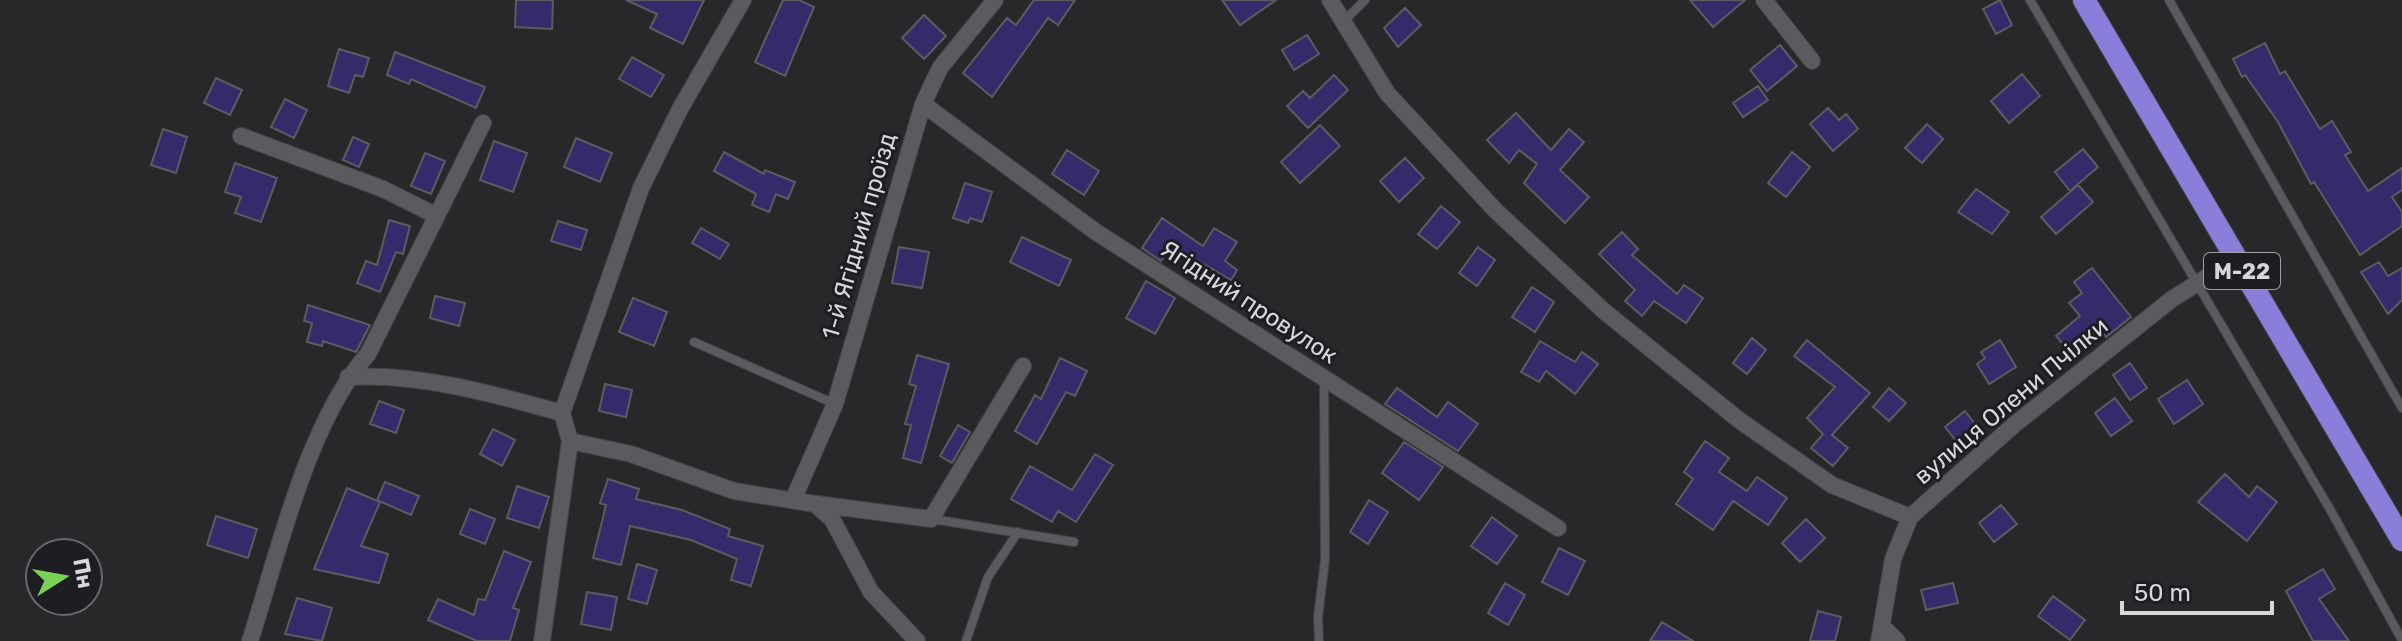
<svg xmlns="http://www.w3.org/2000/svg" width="2402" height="641" viewBox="0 0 2402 641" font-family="Rubik,sans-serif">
  <rect width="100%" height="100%" fill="#28282b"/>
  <path fill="#362b6a" stroke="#5c5c60" stroke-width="2" d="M516,0H553L552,29L515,27Z
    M626,0H704L683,44L650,28L657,14Z
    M783,0H799L814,7L785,76L755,62Z
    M1034,0H1075L1058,25L1048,18L992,97L963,73L1007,18L1016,25Z
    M1222,0H1276L1240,25Z
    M1690,0H1745L1713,27Z
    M2000,0L2012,25L1996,34L1983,9Z
    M1405,8L1421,25L1398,47L1384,28Z
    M924,15L946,36L924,59L902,38Z
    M1307,35L1319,54L1294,70L1282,50Z
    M2265,43L2280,74L2285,71L2320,129L2332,121L2351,152L2345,155L2368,191L2402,168V190L2392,197L2402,212V226L2360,255L2314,182L2311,184L2278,122L2245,75L2242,77L2233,59Z
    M1780,45L1797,66L1767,91L1750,70Z
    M339,49L369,58L363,77L355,75L349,93L328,86Z
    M395,52L485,87L476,108L411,79L409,84L387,75Z
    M632,57L664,75L651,97L619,79Z
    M2022,74L2040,96L2009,123L1991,101Z
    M1334,75L1348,90L1308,128L1287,106L1303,91L1310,98Z
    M216,78L242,90L230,115L204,103Z
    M1758,86L1768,100L1743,117L1733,103Z
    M285,99L307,110L294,138L271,127Z
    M1828,108L1839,120L1846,114L1858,129L1833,151L1810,124Z
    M1516,113L1551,150L1569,129L1584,142L1560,170L1589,197L1565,223L1524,183L1537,164L1519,150L1509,163L1487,140Z
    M1927,124L1943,139L1922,163L1905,148Z
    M1320,125L1340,146L1300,183L1281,162Z
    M163,129L187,137L176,173L151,165Z
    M353,137L369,144L359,167L343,160Z
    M576,138L612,153L600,182L564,167Z
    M494,141L527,153L513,192L480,180Z
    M2083,149L2098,167L2070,191L2055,172Z
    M1067,150L1099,171L1084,195L1052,174Z
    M724,152L764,174L765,170L795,182L788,199L776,194L769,212L752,205L756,194L714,171Z
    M1792,152L1810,167L1786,197L1768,183Z
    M425,153L445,161L431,194L411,186Z
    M1405,158L1424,178L1399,202L1380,181Z
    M235,163L277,178L261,222L235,213L241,197L225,192Z
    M965,183L992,192L982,222L970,218L968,223L953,218Z
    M2078,185L2093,202L2056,234L2041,217Z
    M1976,189L2009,212L1992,234L1958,212Z
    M1441,206L1460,222L1437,249L1418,234Z
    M1162,218L1203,246L1214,228L1237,242L1225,261L1237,270L1231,280L1171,245L1161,261L1142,248Z
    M389,220L410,226L403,254L396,252L380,292L357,283L366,261L377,265Z
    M558,221L587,230L581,250L551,241Z
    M701,228L729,244L720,259L692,243Z
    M1622,232L1638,249L1632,255L1677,294L1684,285L1703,298L1686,323L1654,301L1642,316L1625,301L1635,290L1599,254Z
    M1022,237L1071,260L1059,286L1010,262Z
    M899,247L929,252L922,288L892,283Z
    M1478,247L1495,260L1477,286L1459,273Z
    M2379,262L2388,276L2402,268V300L2388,314L2361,272Z
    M2092,268L2131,317L2106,337L2101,330L2071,354L2056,336L2080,316L2069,303L2082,293L2074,282Z
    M1146,281L1175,298L1155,334L1126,318Z
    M1532,287L1554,302L1535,332L1512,317Z
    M435,296L465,303L459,326L430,318Z
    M633,298L667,312L654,346L619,332Z
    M308,305L370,325L356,352L323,341L322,346L307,342L312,323L304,321Z
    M1752,338L1766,350L1747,374L1733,363Z
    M1807,340L1870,393L1832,435L1848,448L1833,466L1811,448L1823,434L1807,418L1835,387L1794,356Z
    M2000,340L2016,367L1989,384L1977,364L1985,358L1981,352Z
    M1540,341L1575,362L1582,352L1598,364L1575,394L1546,371L1539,382L1521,372Z
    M917,355L949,364L921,463L903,458L911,425L905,424L916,386L909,384Z
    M1060,358L1087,371L1075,396L1066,392L1037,444L1015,431L1035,395L1041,399Z
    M2130,363L2147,388L2130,400L2113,375Z
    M2187,380L2203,404L2174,424L2158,399Z
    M605,384L632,390L626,417L599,411Z
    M1397,388L1437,417L1448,402L1478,424L1458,451L1385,404Z
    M1889,388L1906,403L1889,421L1873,407Z
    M2115,398L2132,421L2111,436L2095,413Z
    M379,401L404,410L396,433L370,424Z
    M1965,411L1981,432L1961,447L1945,427Z
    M958,425L970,432L952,463L940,456Z
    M493,429L515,440L502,466L480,454Z
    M1705,441L1729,458L1719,472L1747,491L1757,477L1787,498L1768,525L1733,501L1713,530L1676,504L1693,479L1684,472Z
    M1404,442L1443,467L1419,500L1382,473Z
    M1095,454L1113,465L1076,522L1058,511L1052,522L1011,499L1030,466L1072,490Z
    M2225,474L2249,497L2257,486L2277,502L2247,541L2198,502Z
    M608,479L639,489L636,499L682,510L730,529L728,536L763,546L751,586L731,580L737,559L691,540L630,526L621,565L593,558L606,505L600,503Z
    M385,482L419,496L411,515L377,500Z
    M517,486L549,497L539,528L507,518Z
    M347,488L380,502L361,546L388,554L379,583L314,569Z
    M1369,500L1388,512L1368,544L1350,532Z
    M2001,505L2017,524L1994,542L1979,523Z
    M470,509L495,519L485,544L460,534Z
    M216,516L257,529L248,558L207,545Z
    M1492,517L1517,536L1497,564L1471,546Z
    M1806,519L1825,538L1800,562L1782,543Z
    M1559,548L1585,561L1568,595L1542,582Z
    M504,551L531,562L513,608L519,610L510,641H477L428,620L438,599L474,615L478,599L485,600Z
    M637,564L657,570L647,604L628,599Z
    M2323,569L2335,589L2319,599L2349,641H2313L2286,591Z
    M1505,583L1525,595L1508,625L1488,613Z
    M1953,583L1958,603L1926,610L1921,590Z
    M587,592L617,597L611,630L581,624Z
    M2053,596L2085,620L2070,640L2038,616Z
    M297,598L332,608L322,641L285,634Z
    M1818,611L1841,617L1835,641H1810Z
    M1662,622L1693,641H1650Z"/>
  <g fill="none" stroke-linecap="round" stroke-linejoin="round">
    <g stroke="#444447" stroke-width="10">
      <path id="service" d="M2030,0L2331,511L2402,640
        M2169,0L2402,408
        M1344,21L1365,0
        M694,342L835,404
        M932,519L1074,542
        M966,641L988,577L1018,532
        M1319,641L1318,617L1325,560L1324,380"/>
    </g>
    <g stroke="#444447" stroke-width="18">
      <path id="minor" d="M1330,0L1387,93L1496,211L1605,312L1739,420L1832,485L1910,517
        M1764,0L1812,61
        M923,104L1096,232L1558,528
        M241,136L383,189L437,216
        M348,377C419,373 494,394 562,413
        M570,441L631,454L734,491L815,504L832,519L871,592L917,641
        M793,500L835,404L923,104L940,68L995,0
        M817,504L931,519L1023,366
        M1882,626L1897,641
        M250,641C278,554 308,421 368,354L483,123
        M542,641L570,441L562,413L641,188L680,109L743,0
        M1879,641L1893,559L1910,517L2015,424L2172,299L2236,259"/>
    </g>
    <g stroke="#444447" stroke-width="24">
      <path id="trunk" d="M2084,0L2402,540"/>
    </g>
    <use href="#service" stroke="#5b5b5f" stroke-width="8"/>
    <use href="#minor" stroke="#5b5b5f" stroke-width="16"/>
    <use href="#trunk" stroke="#8a7edb" stroke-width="22"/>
  </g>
  <g text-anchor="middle" stroke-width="6" stroke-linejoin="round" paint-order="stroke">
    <rect fill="#1e1e22" stroke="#a0a0a3" stroke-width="2" x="2204" y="253" width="76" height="36" rx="6"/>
    <g font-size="22" font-weight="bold" fill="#d7d7da">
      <text x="2242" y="279">М-22</text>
    </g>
    <g font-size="24" fill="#d7d7da" stroke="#1e1e22">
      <text transform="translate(859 236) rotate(-74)" y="8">1-й Ягідний проїзд</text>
      <text transform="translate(1249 302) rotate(33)" y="8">Ягідний провулок</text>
      <text transform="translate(2011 401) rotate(-40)" y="8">вулиця Олени Пчілки</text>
    </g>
  </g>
  <g transform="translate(64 577) rotate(79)"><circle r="38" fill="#1e1e22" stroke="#68686c" stroke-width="2"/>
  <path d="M0-6L14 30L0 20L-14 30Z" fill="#7bd155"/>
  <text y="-12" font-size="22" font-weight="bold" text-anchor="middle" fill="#d7d7da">Пн</text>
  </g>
  <path d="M2122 601v12h150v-12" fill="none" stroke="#d7d7da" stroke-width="4"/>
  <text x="2134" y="601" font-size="24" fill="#d7d7da" stroke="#1e1e22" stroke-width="6" paint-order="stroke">50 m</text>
</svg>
